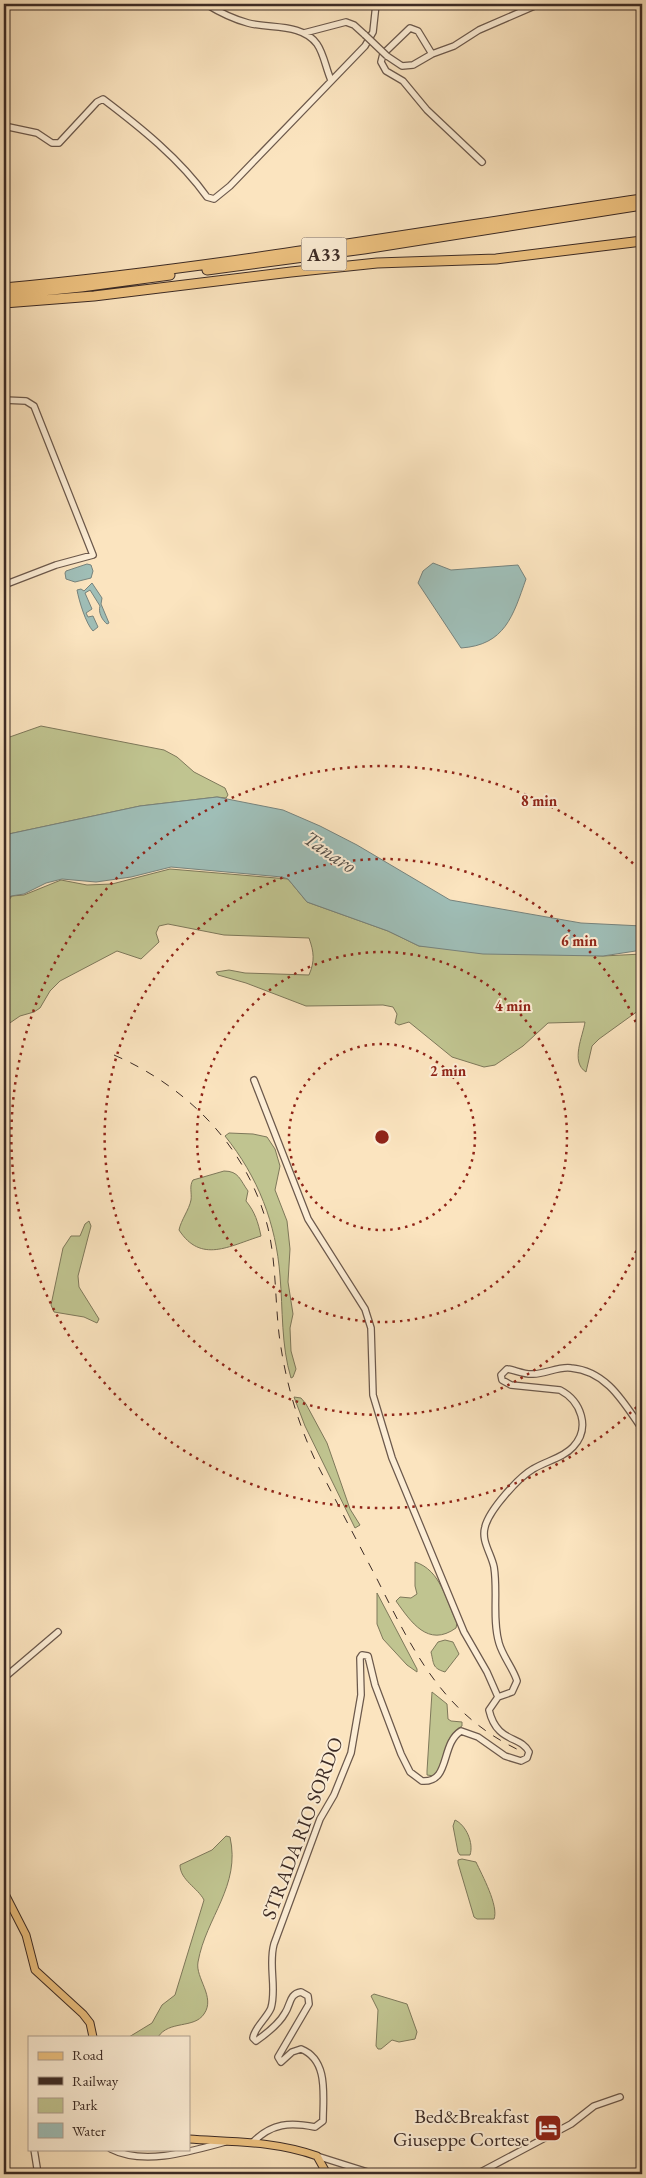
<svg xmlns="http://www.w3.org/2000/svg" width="646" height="2178" viewBox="0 0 646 2178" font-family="'EB Garamond',serif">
  <rect width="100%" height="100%" fill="#fbe4bf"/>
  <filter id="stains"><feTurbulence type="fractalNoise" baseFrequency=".004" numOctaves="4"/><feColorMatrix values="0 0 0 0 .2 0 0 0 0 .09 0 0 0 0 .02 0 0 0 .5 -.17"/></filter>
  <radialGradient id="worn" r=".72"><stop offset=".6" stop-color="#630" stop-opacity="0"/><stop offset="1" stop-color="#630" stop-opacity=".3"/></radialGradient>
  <path fill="#c0c490" stroke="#7e785a" d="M41,726L164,750L177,757L194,772L225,788L228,795L226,798L217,797L140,806L4,835V739Z
    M170,869L288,879L307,902L388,931L419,946L603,956L642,954V1008L599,1039L592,1046L586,1072C570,1062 583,1036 585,1022L548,1023L523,1046L495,1065L484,1067L452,1057L409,1022L399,1025L395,1023L397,1014L393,1007L383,1005L306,1006L246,983L218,975L216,972L229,970L245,973L309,975C315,961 314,952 309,938L224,935L168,924L159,926L156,933L159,942L141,959L117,951L60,981L50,991L40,1008L34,1012L20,1016L4,1027V906L12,896L24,895L61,880L87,885L112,884Z
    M229,1133L253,1134L267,1137L275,1149L280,1166L275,1190L287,1221L290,1249L288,1282L293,1314L290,1328L291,1351L296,1369L293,1377L291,1378C281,1345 283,1310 280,1276C276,1223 258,1177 225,1136Z
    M224,1171C239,1171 240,1180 248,1191L246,1201C255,1212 258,1222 261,1236C229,1246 201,1264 179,1230C181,1220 189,1210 191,1200C192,1193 189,1186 193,1180Z
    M89,1221L91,1226L78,1276L79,1287L99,1319L97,1323L84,1317L54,1312L51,1305L63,1248L71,1236H80L85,1224Z
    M294,1397L301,1398L306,1404L327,1443L350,1509L360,1525L355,1528L305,1426Z
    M415,1562C441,1570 446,1601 457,1623L456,1628C428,1648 411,1622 396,1601L400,1597L411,1598L417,1594L415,1586Z
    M377,1593L417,1669V1672L407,1665L383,1639L377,1624Z
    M445,1640L453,1642L459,1654L445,1672C432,1668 434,1664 431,1652L438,1642Z
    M432,1692L447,1704L448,1719L451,1721L462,1722V1726C442,1737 447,1760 434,1776L427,1775V1771Z
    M455,1820C466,1825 474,1843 470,1855H460L458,1852L453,1826Z
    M226,1836L230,1837C241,1886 206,1917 198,1962C195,1978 216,1997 204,2014C194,2029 169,2020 158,2037H129L152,2023L162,2005L175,1995L204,1900C198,1888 180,1880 180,1865L212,1850Z
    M462,1859L476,1862C482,1875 499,1906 494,1919H477L474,1917L458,1863V1860Z
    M374,1994L407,2004L417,2032L415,2039L399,2042L392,2040L381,2049H378L376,2046L378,2010L371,1996Z"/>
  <path fill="#9fbeb7" stroke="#77837d" d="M433,563L451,570L518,565L526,579C513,616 505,645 461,648L418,583L423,571Z
    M87,564L91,565L93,571L91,578L75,582L66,579L65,573L66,571Z
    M92,583L102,598L101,604L109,623L107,624C102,620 98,612 100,606L90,590L85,593L92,609L86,613L88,617L93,616L98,627L93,631C86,624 79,601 77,590L81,589L84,591Z
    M217,797L283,810L320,826L357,845L450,900L581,923L642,926V950L603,956L483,954L419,946L388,931L307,902L288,879L282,877L171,867L131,877L96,882L62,879L46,883L24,894L11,896L4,904V835L140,806Z"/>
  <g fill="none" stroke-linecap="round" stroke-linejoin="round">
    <g stroke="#6c594c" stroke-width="8">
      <path id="minor" d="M206,4C219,12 233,19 248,23C270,29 302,23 317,44C324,54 326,69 331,80
        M304,33L346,22L354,25L365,35
        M432,54L418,31L410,28L383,54L381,62L386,71L403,81L427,110L482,162
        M387,56L402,66L413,65L432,54L454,46L479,30L539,4
        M4,126L37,133L52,143H59L97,102L103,99C140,127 180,159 207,197L214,199L230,186L365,46L373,32L376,4
        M4,400L26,401L34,406L93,555L56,565L4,585
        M254,1080L308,1219L365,1309L371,1328L373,1395L392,1458L464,1632L487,1672L498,1697
        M4,1678L58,1632
        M498,1697L512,1692L517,1681C513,1668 503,1657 499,1643C492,1619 498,1592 494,1567C491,1553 481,1541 485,1527C489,1510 519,1477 533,1469C546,1461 563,1458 573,1447C591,1428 581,1401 560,1390L511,1385L502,1380L501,1375L507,1369C515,1370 525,1375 533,1374C546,1374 559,1366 571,1368C607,1371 624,1403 642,1429
        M253,2142C272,2123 290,2122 315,2127L323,2121C323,2096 329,2060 301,2049L292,2052L281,2062L278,2057L309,2004L308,1996L301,1992C289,1994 291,2004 285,2013C279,2024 266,2034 256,2041L253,2038C254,2028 267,2018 271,2008C277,1988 268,1965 274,1944L320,1819L334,1795L351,1753L361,1695L360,1658L362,1655L368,1656L375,1685L401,1754L410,1772L422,1781C451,1783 440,1744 461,1731L478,1737L505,1756L521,1761L527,1758L529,1752C521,1735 497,1744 489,1710L498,1697
        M34,2149L38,2174
        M111,2149C144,2166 192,2151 225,2142
        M317,2156L374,2174
        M477,2174L571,2124L594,2106L620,2097"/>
    </g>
    <g stroke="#3c2b25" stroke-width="9">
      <path id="major" d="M4,1892L26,1935L35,1970L83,2014L90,2023L93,2037
        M189,2139C233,2142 275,2141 317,2156L327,2174"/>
    </g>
    <g stroke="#3c2b25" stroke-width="11">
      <path id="highway" d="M207,270L364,249L642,205
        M4,288C218,268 430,230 642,199
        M4,295L81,287L170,275
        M4,303L94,296L291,272L377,263L496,259L642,241"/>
    </g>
    <use href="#minor" stroke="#fcedd5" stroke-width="5.5"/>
    <use href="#major" stroke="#eec280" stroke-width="7"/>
    <use href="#highway" stroke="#eec280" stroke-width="9"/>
    <path stroke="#3c2b25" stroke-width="1" stroke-dasharray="9 9" stroke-linecap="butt" d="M114,1055C188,1087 248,1148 268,1228C276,1262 275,1298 279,1334C285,1380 297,1422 317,1464C337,1503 357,1541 377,1579C414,1653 444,1716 523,1752"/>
    <g stroke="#6c594c" stroke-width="8" stroke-linecap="butt">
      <path id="minor-bridge" d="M365,35L387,56"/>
    </g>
    <use href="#minor-bridge" stroke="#fcedd5" stroke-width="5.5"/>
  </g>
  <g fill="none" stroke="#8f2418" stroke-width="2.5" stroke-dasharray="2.5 5">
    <circle cx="382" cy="1137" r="93"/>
    <circle cx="382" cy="1137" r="185"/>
    <path d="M642 1237A278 278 0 1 1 642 1037"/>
    <path d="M642 1402A371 371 0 1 1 642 872"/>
  </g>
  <defs>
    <g id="hotel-square" transform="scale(1.4375)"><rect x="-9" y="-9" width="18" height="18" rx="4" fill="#8f2418" stroke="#fcedd5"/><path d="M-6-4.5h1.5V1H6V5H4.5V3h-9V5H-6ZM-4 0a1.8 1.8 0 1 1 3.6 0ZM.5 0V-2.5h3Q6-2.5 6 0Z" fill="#fff"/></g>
  </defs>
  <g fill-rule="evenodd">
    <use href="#hotel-square" x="548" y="2128"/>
  </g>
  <g text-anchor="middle" stroke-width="4" stroke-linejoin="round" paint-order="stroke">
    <rect fill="#fcedd5" stroke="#76655a" stroke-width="1" x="301.5" y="237.5" width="45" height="33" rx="4"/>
    <g font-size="19" font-weight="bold" fill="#3c2b25">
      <text x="324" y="261">A33</text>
    </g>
    <g font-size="20" fill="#3c2b25" stroke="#fcedd5">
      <text transform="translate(302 1828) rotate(-69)" y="7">STRADA RIO SORDO</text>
    </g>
    <g font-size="20" fill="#3c2b25" stroke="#fcedd5" text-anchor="end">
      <text x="529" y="2123">Bed&amp;Breakfast<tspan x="529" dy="23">Giuseppe Cortese</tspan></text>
    </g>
    <g font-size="21" font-style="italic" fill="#55504a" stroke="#fcedd5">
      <text transform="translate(330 852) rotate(34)" y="7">Tanaro</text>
    </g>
  </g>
  <circle cx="382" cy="1137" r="8" fill="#8f2418" stroke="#fcedd5" stroke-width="2.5"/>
  <g font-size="15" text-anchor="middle" font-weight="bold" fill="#8f2418" stroke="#fcedd5" stroke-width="4" stroke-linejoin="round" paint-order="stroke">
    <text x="539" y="806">8 min</text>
    <text x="579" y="946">6 min</text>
    <text x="513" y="1011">4 min</text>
    <text x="448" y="1076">2 min</text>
  </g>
  <rect width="646" height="2178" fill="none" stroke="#fbe4bf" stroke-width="20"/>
  <rect x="5" y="5" width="636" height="2168" fill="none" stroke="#3c2b25" stroke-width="2.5"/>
  <rect x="10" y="10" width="626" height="2158" fill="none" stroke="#3c2b25"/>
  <rect x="28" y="2036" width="162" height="115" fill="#fcedd5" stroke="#af9f8f"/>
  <rect x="38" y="2052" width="25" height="8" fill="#eec280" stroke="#af9f8f"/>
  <text x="72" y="2060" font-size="15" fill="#3c2b25">Road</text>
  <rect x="38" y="2077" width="25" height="8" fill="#3c2b25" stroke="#af9f8f"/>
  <text x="72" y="2086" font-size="15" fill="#3c2b25">Railway</text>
  <rect x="38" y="2098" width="25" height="15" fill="#c0c490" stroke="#af9f8f"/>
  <text x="72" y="2110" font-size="15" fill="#3c2b25">Park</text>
  <rect x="38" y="2123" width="25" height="15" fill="#9fbeb7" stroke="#af9f8f"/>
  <text x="72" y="2136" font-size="15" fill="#3c2b25">Water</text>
  <rect width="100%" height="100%" filter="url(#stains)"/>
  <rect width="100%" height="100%" fill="url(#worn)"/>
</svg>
